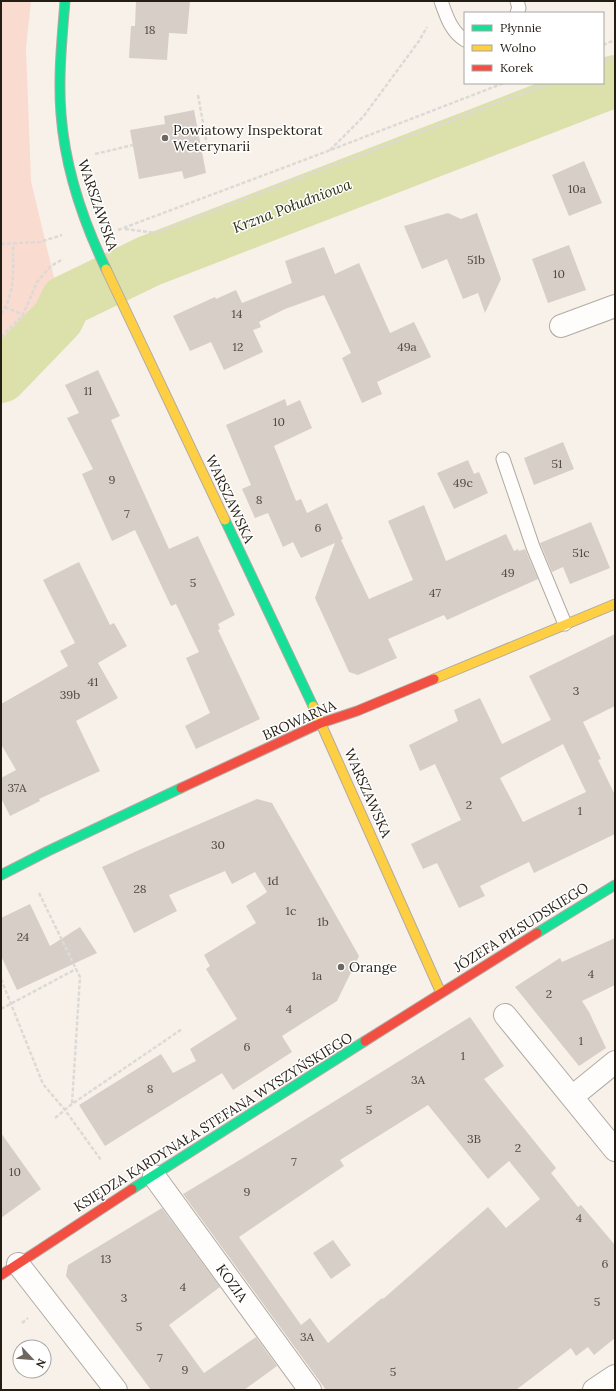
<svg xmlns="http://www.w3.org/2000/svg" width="616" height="1391" viewBox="0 0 616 1391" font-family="Lora,serif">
  <rect width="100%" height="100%" fill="#f8f1e9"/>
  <path fill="#fadbd0" d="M1,1H31L26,48L31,181L56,286L1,345Z"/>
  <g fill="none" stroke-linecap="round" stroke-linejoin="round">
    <path stroke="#dce0ab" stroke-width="52" d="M1,377L58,318L66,301L149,261L615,81"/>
  </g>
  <path fill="#d7cec7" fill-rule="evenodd" d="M136,1H190L187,34L169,33L167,60L129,58L131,26H135Z
    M194,110L206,173L184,179L182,171L139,179L130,130L165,124L164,116Z
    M584,161L602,203L569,216L552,175Z
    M448,213L461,219L477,213L501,279L485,313L478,293L463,299L447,259L422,269L404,226Z
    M569,245L586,290L548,303L532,259Z
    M324,247L335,274L359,263L390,333L414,322L431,357L377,382L382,394L362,403L342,358L351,353L324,295L285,309L259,322L261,327L253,330L263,352L224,370L211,342L190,351L173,316L215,297L216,299L236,290L242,303L292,283L285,261Z
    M98,370L120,416L111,420L169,549L198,536L235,615L218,624L220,629L218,630L260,719L196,749L185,726L210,713L186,658L199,652L176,604L171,606L135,530L112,541L82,474L93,469L67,418L79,413L65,385Z
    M285,399L287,406L300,400L312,428L274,446L296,501L301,499L307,513L327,503L343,539L341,540L369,599L413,580L388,521L424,505L446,561L506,534L514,551L518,549L519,551L525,549L538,579L447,620L444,615L388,639L397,658L358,675L349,672L315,598L335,543L301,558L293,542L283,547L268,513L255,518L242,489L251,485L226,425Z
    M563,442L574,469L534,485L524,458Z
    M468,460L474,474L479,472L488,493L454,509L437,473Z
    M591,522L610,568L570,584L563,567L552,572L540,543Z
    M79,562L110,625L114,623L127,646L98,663L118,698L76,721L100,771L39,799L40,801L10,816L1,798V778L16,770L1,744V704L68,666L60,651L75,643L43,580Z
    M615,634V706L583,722L601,759L598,760L615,795V834L534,873L529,862L480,886L485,896L459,908L437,863L423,869L411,844L461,820L435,764L420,771L409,745L458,721L454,710L480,698L502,744L551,720L529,676ZM563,744L586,792L523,822L500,778Z
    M257,799L272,803L359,956L337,1001L282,1036L292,1052L233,1090L222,1073L105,1146L79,1105L161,1054L173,1073L196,1061L190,1049L237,1019L206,969L210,966L204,955L256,923L246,906L267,892L255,872L232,884L225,871L169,895L177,911L134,933L102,867L139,850Z
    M30,904L50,946L80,927L97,953L17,990L1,956V918Z
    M615,938V985L582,1001L589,1012L606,1048L579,1066L515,987L560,958L562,962Z
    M470,1017L504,1066L484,1079L556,1168L551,1173L578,1207L581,1205L615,1245V1338L594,1355L588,1347L576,1356L571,1348L516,1390H326L183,1194L243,1158ZM428,1105L488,1179L509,1161L540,1199L506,1228L488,1207L383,1299L382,1298L328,1343L310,1318L301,1325L239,1237L344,1166L340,1160Z
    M1,1133L41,1189L1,1218Z
    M162,1208L220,1287L169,1325L204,1373L256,1337L277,1366L244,1390H151L66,1276L68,1265Z
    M333,1240L351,1265L331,1279L313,1253Z"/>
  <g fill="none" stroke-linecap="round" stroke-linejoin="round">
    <g stroke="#b1aba3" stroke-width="15">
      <path id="lane" d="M441,1C446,15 451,32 465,40
        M517,1L519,8L517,13
        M503,459L533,547L565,624"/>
    </g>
    <g stroke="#b1aba3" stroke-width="24">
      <path id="street" d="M561,326L615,306
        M505,1015L615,1150
        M572,1097L615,1062
        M154,1176L310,1390
        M18,1264L116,1390
        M594,1390L615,1376"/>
    </g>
    <g stroke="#b1aba3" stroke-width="11">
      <path id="fast" d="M65,1C62,39 58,77 61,114C65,168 83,221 106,269
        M225,520L313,706
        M1,875L48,851L181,788
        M537,933L615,885
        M132,1189L365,1041"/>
    </g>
    <g stroke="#b1aba3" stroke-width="11">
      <path id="slow" d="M106,269L225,520
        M434,679L615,604
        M313,706L441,993"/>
    </g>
    <g stroke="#b1aba3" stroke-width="11">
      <path id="jam" d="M181,788L321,723L357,711L434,679
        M365,1041L537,933
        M1,1275L132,1189"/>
    </g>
    <path stroke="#dcdad7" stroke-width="2.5" stroke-dasharray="4 2" stroke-linecap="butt" d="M603,45L615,40
      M603,63L615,58
      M198,95L207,145
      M330,150L363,117L419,41L427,27
      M95,154L133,145
      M125,229L156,233L550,83
      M118,230L328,151L504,83
      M1,244L40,242L62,235
      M5,307L23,315
      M1,314C16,292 13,269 13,244
      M1,337L23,315L37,282L51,266L63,259
      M39,893L80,977L72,1104
      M1,979L43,1084L65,1110L101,1160
      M1,1009L76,969
      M55,1118L72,1104L182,1029
      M22,1323L28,1318"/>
    <use href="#lane" stroke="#fefdfc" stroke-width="13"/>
    <use href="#street" stroke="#fefdfc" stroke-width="22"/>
    <use href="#fast" stroke="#16e098" stroke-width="9"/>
    <use href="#slow" stroke="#ffcf43" stroke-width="9"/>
    <use href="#jam" stroke="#f24e42" stroke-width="9"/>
  </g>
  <g fill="#6e675f" stroke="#fff" stroke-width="1.5">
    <circle cx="165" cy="138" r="4"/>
    <circle cx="341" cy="967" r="4"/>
  </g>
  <g text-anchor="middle" stroke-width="3" stroke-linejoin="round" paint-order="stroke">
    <g font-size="12" fill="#514941">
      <text x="150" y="34">18</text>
      <text x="577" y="193">10a</text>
      <text x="476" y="264">51b</text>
      <text x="559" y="278">10</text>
      <text x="237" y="318">14</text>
      <text x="238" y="351">12</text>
      <text x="407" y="351">49a</text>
      <text x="88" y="395">11</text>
      <text x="279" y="426">10</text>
      <text x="557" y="468">51</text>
      <text x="112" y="484">9</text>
      <text x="463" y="487">49c</text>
      <text x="259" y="504">8</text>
      <text x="127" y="518">7</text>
      <text x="318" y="532">6</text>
      <text x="581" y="557">51c</text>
      <text x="508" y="577">49</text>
      <text x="193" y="587">5</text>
      <text x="435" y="597">47</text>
      <text x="93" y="686">41</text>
      <text x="576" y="695">3</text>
      <text x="70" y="699">39b</text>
      <text x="17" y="792">37A</text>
      <text x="469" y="809">2</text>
      <text x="580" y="815">1</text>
      <text x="218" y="849">30</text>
      <text x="273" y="885">1d</text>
      <text x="140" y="893">28</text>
      <text x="291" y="915">1c</text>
      <text x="323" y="926">1b</text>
      <text x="23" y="941">24</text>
      <text x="591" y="978">4</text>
      <text x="317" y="980">1a</text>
      <text x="549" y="998">2</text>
      <text x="289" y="1013">4</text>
      <text x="581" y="1045">1</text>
      <text x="247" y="1051">6</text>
      <text x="463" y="1060">1</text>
      <text x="418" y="1084">3A</text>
      <text x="150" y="1093">8</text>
      <text x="369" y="1114">5</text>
      <text x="474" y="1143">3B</text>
      <text x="518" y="1152">2</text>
      <text x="294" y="1166">7</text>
      <text x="15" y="1176">10</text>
      <text x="247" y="1196">9</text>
      <text x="579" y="1222">4</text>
      <text x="106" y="1263">13</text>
      <text x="605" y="1268">6</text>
      <text x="183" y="1291">4</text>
      <text x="124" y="1302">3</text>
      <text x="597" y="1306">5</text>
      <text x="139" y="1331">5</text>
      <text x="307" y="1341">3A</text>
      <text x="160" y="1362">7</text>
      <text x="185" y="1374">9</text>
      <text x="393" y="1376">5</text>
    </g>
    <g font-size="14" fill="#241d14" stroke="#fff" text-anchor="start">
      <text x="173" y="135">Powiatowy Inspektorat<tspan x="173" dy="16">Weterynarii</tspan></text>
      <text x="349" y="972">Orange</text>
    </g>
    <g font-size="14" fill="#241d14" stroke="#fff">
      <text transform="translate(98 205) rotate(71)" y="5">WARSZAWSKA</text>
      <text transform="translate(230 499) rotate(65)" y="5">WARSZAWSKA</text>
      <text transform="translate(299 720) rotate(-24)" y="5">BROWARNA</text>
      <text transform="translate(368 793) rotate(66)" y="5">WARSZAWSKA</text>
      <text transform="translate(521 927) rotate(-32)" y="5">JÓZEFA PIŁSUDSKIEGO</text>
      <text transform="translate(213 1122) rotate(-32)" y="5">KSIĘDZA KARDYNAŁA STEFANA WYSZYŃSKIEGO</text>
      <text transform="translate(232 1283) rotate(54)" y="5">KOZIA</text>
    </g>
    <g font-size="15" font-style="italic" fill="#2d3011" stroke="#fff">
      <text transform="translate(292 206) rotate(-21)" y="5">Krzna Południowa</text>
    </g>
  </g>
  <rect width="616" height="1391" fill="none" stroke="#241d14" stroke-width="4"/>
  <rect x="464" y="12" width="140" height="72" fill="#ffffff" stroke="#a7a5a1"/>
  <rect x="472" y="25" width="20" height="6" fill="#16e098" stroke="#a7a5a1"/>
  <text x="500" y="32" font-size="12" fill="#241d14">Płynnie</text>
  <rect x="472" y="45" width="20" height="6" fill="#ffcf43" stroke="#a7a5a1"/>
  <text x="500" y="52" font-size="12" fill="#241d14">Wolno</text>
  <rect x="472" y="65" width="20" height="6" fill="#f24e42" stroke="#a7a5a1"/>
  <text x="500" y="72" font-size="12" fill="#241d14">Korek</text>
  <g transform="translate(32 1359) rotate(116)"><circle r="19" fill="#ffffff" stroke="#a7a5a1"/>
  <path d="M0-3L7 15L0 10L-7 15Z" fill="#6e675f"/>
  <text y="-6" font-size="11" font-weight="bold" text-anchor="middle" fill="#241d14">N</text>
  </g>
</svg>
